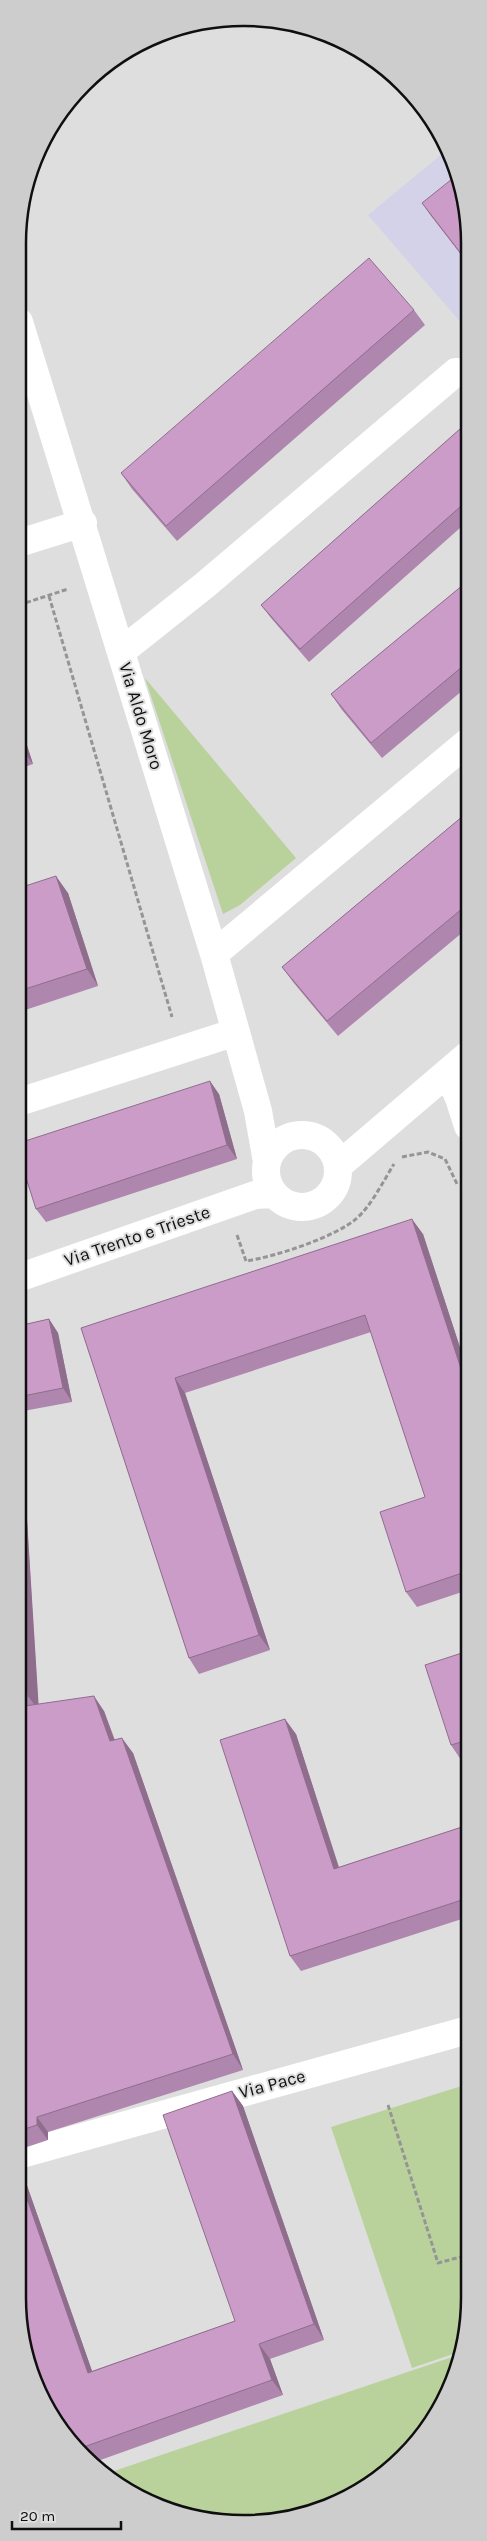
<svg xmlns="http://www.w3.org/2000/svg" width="487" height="2541" viewBox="0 0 487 2541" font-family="Karla,sans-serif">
  <rect width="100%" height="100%" fill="#dededf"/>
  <path fill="#d4d2e8" d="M447,150L452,157L469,228V332L368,215Z"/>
  <path fill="#b9d29b" d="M145,678L296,858L240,905L223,914Z
    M468,2084V2327L459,2352L412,2368L331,2127Z
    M458,2355L439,2410L392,2468L316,2512L229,2523L157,2506L108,2473Z"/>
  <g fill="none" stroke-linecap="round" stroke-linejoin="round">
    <path stroke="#959596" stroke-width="3" stroke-dasharray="5 2.5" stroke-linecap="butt" d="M49,596L172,1017
      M19,605L68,589
      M402,1157L428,1152L445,1159L458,1186
      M237,1235L246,1261C274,1257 336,1237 357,1218C371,1206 384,1180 394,1164
      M388,2105L438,2263L468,2255"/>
    <path stroke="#fff" stroke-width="28" d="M19,322L214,954L258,1111L267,1162
      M19,543L83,523
      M122,651L205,585L456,372
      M214,954L469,741
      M448,1073L459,1098L468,1126
      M19,1102L236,1032
      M266 1171a36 36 0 1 1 72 0a36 36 0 1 1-72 0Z
      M338,1166L468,1055
      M18,1278L255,1195L274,1194
      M18,2155L468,2030"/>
  </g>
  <path fill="#af86ad" d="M422,203L469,228V265L431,216Z
    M414,310L425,325L177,541L132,489L121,473Z
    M469,421V520L309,662L271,618L261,605Z
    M469,580V685L382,758L342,710L331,694Z
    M19,721L33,764L19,769Z
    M469,811V927L338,1036L293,982L282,967Z
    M19,888L68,893L98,986L19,1012Z
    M219,1094L237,1159L46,1222L36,1209Z
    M423,1234L468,1372V1590L417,1607L406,1592L425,1497L371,1332L185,1393L270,1650L199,1674L189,1658L81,1328Z
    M49,1319L58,1333L72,1402L18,1412V1326Z
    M18,1420L21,1423L38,1704L104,1711L115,1740L133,1753L243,2070L48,2132V2140L18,2150Z
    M468,1651V1758L461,1760L451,1745Z
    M296,1734L339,1867L468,1825V1917L301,1971L290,1956Z
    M232,2091L243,2106L324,2340L270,2359L283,2395L92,2463L84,2457L35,2384L24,2177L92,2371L235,2321Z"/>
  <path fill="#8f6d8d" d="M19,721L33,764L21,748L19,741Z
    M56,876L68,893L98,986L87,969Z
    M210,1081L219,1094L237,1159L227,1145Z
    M412,1219L423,1234L468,1372V1390Z
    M49,1319L58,1333L72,1402L63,1388Z
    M175,1378L185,1393L270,1650L259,1635Z
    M18,1420L21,1423L39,1711L28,1696L18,1538Z
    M94,1696L104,1711L120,1756L110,1741Z
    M285,1719L296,1734L344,1884L334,1869Z
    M122,1738L133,1753L243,2070L233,2054Z
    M232,2091L243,2106L324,2340L314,2324Z
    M37,2117L48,2132V2140L37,2125Z
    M18,2167L24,2177L98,2388L88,2373L18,2173Z
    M259,2344L270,2359L283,2395L272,2380Z"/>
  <path fill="#cc9cc9" stroke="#8f6d8d" d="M457,175L469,228V264L422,203Z
    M369,258L414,310L166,526L121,473Z
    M469,421V499L300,649L261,605Z
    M469,580V661L371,743L331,694Z
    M469,811V903L327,1021L282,967Z
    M56,876L87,969L19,991V888Z
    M210,1081L227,1145L36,1209L19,1156V1143Z
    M412,1219L468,1390V1571L406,1592L380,1512L425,1497L365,1315L175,1378L259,1635L189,1658L81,1328Z
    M49,1319L63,1388L18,1397V1326Z
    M18,1538L28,1696L18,1697Z
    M468,1651V1740L451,1745L425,1665Z
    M94,1696L110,1741L122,1738L233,2054L37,2117V2125L18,2131V1707Z
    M285,1719L334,1869L468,1825V1898L290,1956L220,1740Z
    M232,2091L314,2324L259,2344L272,2380L78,2449L35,2384L18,2298V2173L88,2373L235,2321L163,2115Z"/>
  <g text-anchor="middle" stroke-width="4" stroke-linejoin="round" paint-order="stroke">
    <g font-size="18" fill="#0f0f10" stroke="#dededf">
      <text transform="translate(141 716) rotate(73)" y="6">Via Aldo Moro</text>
      <text transform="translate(137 1236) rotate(-19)" y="6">Via Trento e Trieste</text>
      <text transform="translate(272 2084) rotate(-15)" y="6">Via Pace</text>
    </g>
  </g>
  <path d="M0 0H487V2541H0ZM243 26H244A217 217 0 0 1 461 243V2298A217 217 0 0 1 244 2515H243A217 217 0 0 1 26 2298V243A217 217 0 0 1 243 26Z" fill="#cdcdce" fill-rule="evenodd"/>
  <path fill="none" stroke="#0f0f10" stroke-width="2.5" d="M243 26H244A217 217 0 0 1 461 243V2298A217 217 0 0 1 244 2515H243A217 217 0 0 1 26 2298V243A217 217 0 0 1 243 26Z"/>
  <path d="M12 2521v8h109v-8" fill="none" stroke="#0f0f10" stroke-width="2.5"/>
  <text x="20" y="2521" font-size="15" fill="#0f0f10" stroke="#dededf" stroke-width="4" paint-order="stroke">20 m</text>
</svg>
